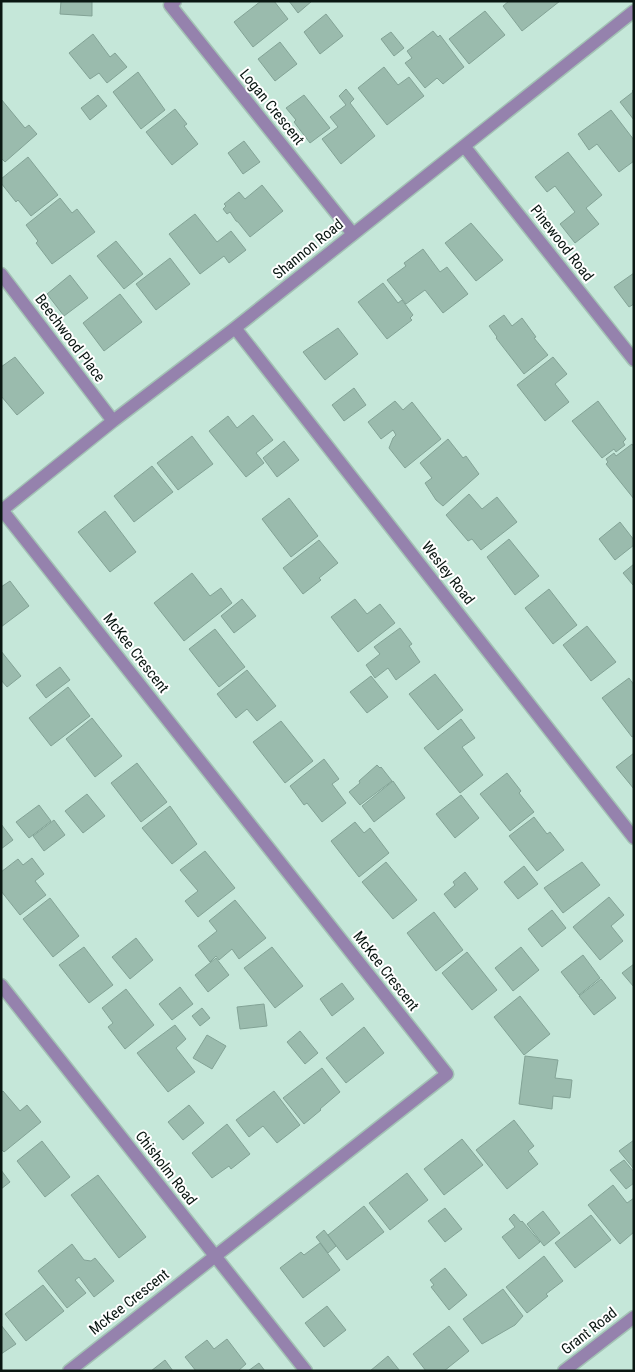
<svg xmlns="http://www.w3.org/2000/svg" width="635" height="1372" viewBox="0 0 635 1372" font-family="'Roboto Condensed',sans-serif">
  <rect width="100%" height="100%" fill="#c5e7d9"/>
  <path fill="#9abbad" stroke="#83a396" d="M61,1H92V16L60,14Z
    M261,1H274L288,19L253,47L234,22Z
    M289,1H312L298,13Z
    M509,1H560L522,31L503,6Z
    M485,11L505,35L469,64L449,39Z
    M326,14L343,36L320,54L304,32Z
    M433,31L438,37L440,35L464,67L443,84L437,78L425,88L405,63L412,58L407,51Z
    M391,32L404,48L394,56L381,39Z
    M93,34L110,57L115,53L127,67L107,83L99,73L90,79L69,53Z
    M280,42L297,64L275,81L258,59Z
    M384,67L398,85L409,77L424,96L387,125L358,88Z
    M138,72L165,110L141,129L113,92Z
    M346,89L354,99L350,103L375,136L341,164L322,139L338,127L330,117L346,105L339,96Z
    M634,89V120L620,102L633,92L632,91Z
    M98,95L107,106L90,120L81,108Z
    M304,95L330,128L310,143L294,122L296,120L286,108Z
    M1,99L25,128L29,125L37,134L5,162L1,158Z
    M175,109L187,124L184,126L198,144L172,165L146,132Z
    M611,110L634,140V161L619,172L597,144L589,150L578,134Z
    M244,141L260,162L243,174L228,153Z
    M568,152L602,195L586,208L599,224L575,243L560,224L575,212L555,186L547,192L535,177Z
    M28,157L58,195L31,216L18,200L16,202L1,183V179Z
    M262,185L283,211L250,237L238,222L236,221L230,212L227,214L223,209L226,206L224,204L239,192L245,199Z
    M60,198L72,213L77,209L95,232L52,264L36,243L38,241L26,225Z
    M195,214L217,242L231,231L246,250L229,263L224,256L200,274L169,234Z
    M471,223L503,260L476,281L445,243Z
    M116,241L143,274L124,289L97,256Z
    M423,249L440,272L447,267L468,294L443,313L425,290L406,304L387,280L406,266L404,263Z
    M170,258L190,284L156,310L136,284Z
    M634,273V304L629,307L614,287Z
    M70,275L88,298L64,316L47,294Z
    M383,283L398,303L402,300L413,315L410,318L412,320L387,339L358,302Z
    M120,294L142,322L104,351L83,323Z
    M504,315L512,326L522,318L536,337L534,338L548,355L524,374L496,338L497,337L489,326Z
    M338,328L358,354L325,380L303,352Z
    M15,357L44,393L17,415L1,396V367Z
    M553,357L567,374L555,384L569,402L545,421L517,385Z
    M354,388L366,405L344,421L332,405Z
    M395,401L403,410L412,402L441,439L405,468L389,448L393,438L396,435L393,430L381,439L368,422Z
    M598,401L626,439L623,442L625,445L616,452L614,449L602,458L572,421Z
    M253,415L273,440L256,453L264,463L246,477L209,431L228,416L237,428Z
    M192,436L213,464L178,490L157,463Z
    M448,439L463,458L466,456L479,474L443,506L436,500L425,483L432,478L420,463Z
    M284,441L299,460L277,477L263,458Z
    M632,444L634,447V499L606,464L608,462L606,459L614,453L616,456Z
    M152,466L173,492L134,522L114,496Z
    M469,494L482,509L497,497L517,522L481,550L472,539L468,541L446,515Z
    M289,498L318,536L291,557L262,519Z
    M105,511L136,552L110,572L78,532Z
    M620,522L634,540V545L615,560L599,539Z
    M509,539L539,576L515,595L487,557Z
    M319,540L338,563L319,578L321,580L303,594L283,568Z
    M634,564V584L633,585L623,573Z
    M192,573L210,596L221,588L232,603L184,641L154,603Z
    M10,581L29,606L1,627V587Z
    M549,589L577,625L553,644L525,608Z
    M242,599L256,616L234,633L221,616Z
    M355,599L367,614L380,604L395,623L358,652L331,617Z
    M587,626L616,662L591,681L563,645Z
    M400,628L412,644L409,646L420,662L396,680L388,668L375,678L366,665L380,654L374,647Z
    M215,629L245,667L219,687L189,649Z
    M1,651L21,676L7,687L1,680Z
    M60,667L70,680L46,698L36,685Z
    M247,670L276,706L257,721L247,709L236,718L217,694Z
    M435,674L463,710L438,730L409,694Z
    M371,676L388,697L367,713L350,692Z
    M629,678L634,685V736L632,737L602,698Z
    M68,687L90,716L51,746L29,718Z
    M92,718L122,756L95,777L66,739Z
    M461,719L475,738L462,747L483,775L460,793L424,748Z
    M281,721L313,761L285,783L253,742Z
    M634,753V789L616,767Z
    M324,759L339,779L332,784L346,803L322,822L307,803L304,805L290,786Z
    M137,763L167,802L141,822L111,783Z
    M377,765L380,768L381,767L392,781L360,805L349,792L360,783L359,781Z
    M507,773L521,791L519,793L534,812L510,831L480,794Z
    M393,781L405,798L374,822L362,806Z
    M87,794L105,816L83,833L65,811Z
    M461,795L479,818L455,838L436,814Z
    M39,805L51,821L29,838L16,822Z
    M170,806L197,844L172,864L142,828Z
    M534,817L547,834L550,832L564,850L537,871L509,836Z
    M54,820L65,835L44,851L33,836Z
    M355,822L364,833L370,828L389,853L359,877L331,841Z
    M1,824L13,840L1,849Z
    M205,851L235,888L198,917L185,901L198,891L180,870Z
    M32,858L44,874L35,881L46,895L20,915L1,891V872L18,859L23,865Z
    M386,862L417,900L393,919L362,882Z
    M582,862L600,885L563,913L544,888Z
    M524,866L538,884L518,899L504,882Z
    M465,872L478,889L455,908L444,894L455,885L453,882Z
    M609,897L624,915L611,926L623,941L600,960L573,927Z
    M50,898L79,936L53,957L23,919Z
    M235,900L266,938L239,959L232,949L219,960L216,956L210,962L198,946L217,931L209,921Z
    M552,910L566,928L542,947L528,929Z
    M434,912L463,950L436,971L407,933Z
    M136,938L153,960L130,979L112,957Z
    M84,947L113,985L89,1003L59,965Z
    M272,947L303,986L275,1008L244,968Z
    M521,947L539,970L513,991L495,968Z
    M467,952L497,990L472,1010L442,973Z
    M583,955L600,978L579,995L561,972Z
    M216,958L229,975L208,992L195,975Z
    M634,964V987L622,973Z
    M601,979L616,998L594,1015L579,996Z
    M342,983L354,999L332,1016L320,999Z
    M180,987L193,1004L172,1020L159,1004Z
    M126,989L154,1025L125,1049L108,1027L113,1023L102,1008Z
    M520,996L550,1034L524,1055L494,1017Z
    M264,1004L267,1026L240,1029L237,1007Z
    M202,1008L210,1018L200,1026L192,1016Z
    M175,1025L186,1039L176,1048L195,1072L168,1092L137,1053Z
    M364,1027L384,1053L346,1083L326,1058Z
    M300,1031L318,1053L305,1064L287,1042Z
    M207,1035L226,1046L212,1069L193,1058Z
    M525,1056L558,1060L555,1078L572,1080L570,1098L553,1096L552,1109L519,1104Z
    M322,1068L340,1092L320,1109L321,1110L304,1124L283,1098Z
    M3,1091L20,1111L27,1105L41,1122L4,1152L1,1149V1092Z
    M274,1091L300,1125L277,1143L263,1126L249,1137L236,1120Z
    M189,1105L204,1123L183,1140L168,1122Z
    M514,1120L534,1146L528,1151L538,1164L507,1189L476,1150Z
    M227,1124L250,1154L231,1169L229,1166L212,1178L192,1153Z
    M462,1139L483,1165L444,1195L424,1169Z
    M634,1140V1169L619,1151Z
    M42,1141L70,1177L45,1197L17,1161Z
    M624,1160L634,1172V1183L626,1189L610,1170Z
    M1,1170L10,1182L1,1189Z
    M407,1173L428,1200L390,1230L369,1203Z
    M98,1175L146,1237L119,1258L71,1195Z
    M613,1185L627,1203L634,1198V1232L620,1244L588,1205Z
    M364,1206L384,1232L347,1260L328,1235Z
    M445,1208L462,1229L445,1242L428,1221Z
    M543,1211L560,1233L544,1246L527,1224Z
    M514,1214L521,1222L522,1221L540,1242L519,1259L502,1237L515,1227L509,1219Z
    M591,1215L611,1240L575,1268L555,1243Z
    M324,1230L336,1246L328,1253L316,1237Z
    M320,1243L340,1270L303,1298L280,1268L301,1252L304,1255Z
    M72,1244L84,1260L91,1261L95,1258L114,1281L94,1297L79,1277L75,1280L86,1293L67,1308L38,1271Z
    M544,1256L563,1281L546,1294L548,1296L527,1313L506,1287Z
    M445,1268L467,1295L449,1310L431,1287L434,1285L430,1280Z
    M43,1285L64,1311L26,1341L5,1314Z
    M503,1289L523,1316L515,1325L482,1344L463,1319Z
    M327,1306L346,1330L324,1347L305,1323Z
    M1,1325L16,1344L1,1354Z
    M449,1326L469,1351L444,1371H426L413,1354Z
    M227,1339L246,1364L238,1371H196L185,1357L207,1340L214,1349Z
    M388,1356L400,1371H370Z
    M165,1360L173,1371H151Z
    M259,1363L265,1371H248Z"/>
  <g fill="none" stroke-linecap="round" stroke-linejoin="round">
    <g stroke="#a3c2b5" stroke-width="15">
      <path id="minor" d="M175,1L170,5L353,234
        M464,146L634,360
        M1,274L113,421
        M235,328L634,838
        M2,510L447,1074L69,1371
        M1,511L113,421L235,328L634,11
        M1,985L306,1371
        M564,1371L634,1317"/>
    </g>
    <use href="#minor" stroke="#9582ad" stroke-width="12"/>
  </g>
  <g text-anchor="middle" stroke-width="4" stroke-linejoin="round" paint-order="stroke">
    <g font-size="15" fill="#0a1712" stroke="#fff">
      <text transform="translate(272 107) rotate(51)" y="5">Logan Crescent</text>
      <text transform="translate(562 243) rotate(52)" y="5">Pinewood Road</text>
      <text transform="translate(308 249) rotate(-39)" y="5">Shannon Road</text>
      <text transform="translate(70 338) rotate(53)" y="5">Beechwood Place</text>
      <text transform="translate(448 573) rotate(52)" y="5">Wesley Road</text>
      <text transform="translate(136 653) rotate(52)" y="5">McKee Crescent</text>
      <text transform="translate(386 971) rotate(52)" y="5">McKee Crescent</text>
      <text transform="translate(166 1168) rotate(52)" y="5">Chisholm Road</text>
      <text transform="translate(129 1302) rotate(-38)" y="5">McKee Crescent</text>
      <text transform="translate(589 1331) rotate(-38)" y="5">Grant Road</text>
    </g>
  </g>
  <rect width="635" height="1372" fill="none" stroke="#0a1712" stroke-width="5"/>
</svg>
